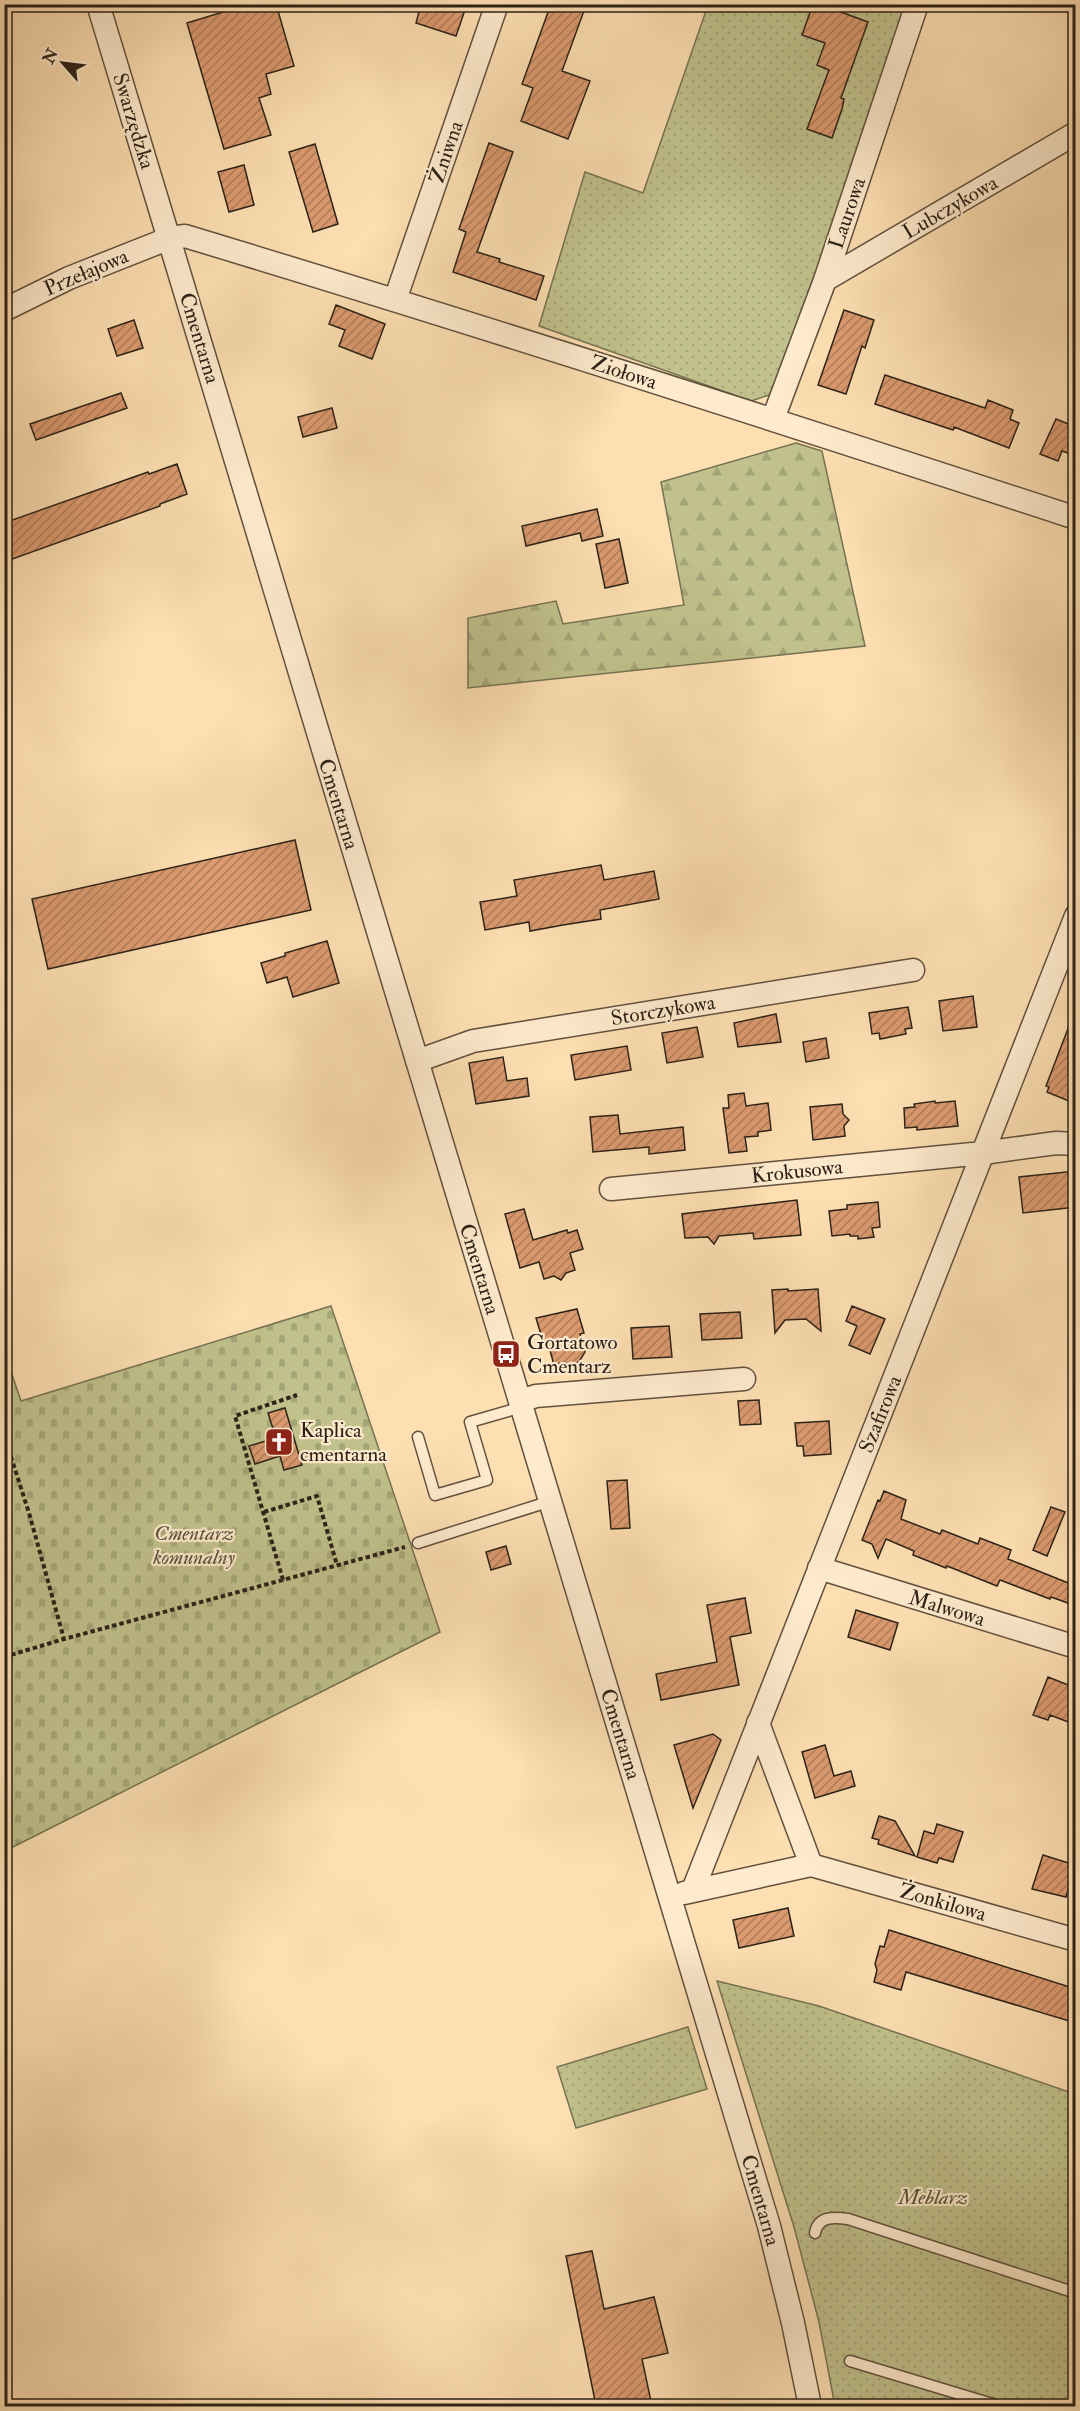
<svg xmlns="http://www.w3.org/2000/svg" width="1080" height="2411" viewBox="0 0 1080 2411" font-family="'IM FELL Double Pica',serif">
  <defs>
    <pattern id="grass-dots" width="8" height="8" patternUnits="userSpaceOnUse" patternTransform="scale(1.5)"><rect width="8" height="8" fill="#c0c18c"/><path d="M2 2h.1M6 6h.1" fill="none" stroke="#a5a678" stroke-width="1.8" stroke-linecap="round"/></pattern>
    <pattern id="forest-firs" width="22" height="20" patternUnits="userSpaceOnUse" patternTransform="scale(1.5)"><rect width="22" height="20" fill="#c0c18c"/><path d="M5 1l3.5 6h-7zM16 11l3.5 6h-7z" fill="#a5a678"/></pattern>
    <pattern id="cemetery-stones" width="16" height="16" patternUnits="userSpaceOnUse" patternTransform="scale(1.5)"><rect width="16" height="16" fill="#c0c18c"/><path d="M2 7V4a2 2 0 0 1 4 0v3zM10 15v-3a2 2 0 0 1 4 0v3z" fill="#a5a678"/></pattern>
    <pattern id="building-hatch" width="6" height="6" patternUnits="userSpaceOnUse" patternTransform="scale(1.5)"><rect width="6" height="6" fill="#db9a6f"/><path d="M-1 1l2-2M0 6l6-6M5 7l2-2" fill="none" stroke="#b27d5a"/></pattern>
  </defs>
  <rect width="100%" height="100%" fill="#fddfb2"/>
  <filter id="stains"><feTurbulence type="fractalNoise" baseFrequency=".00333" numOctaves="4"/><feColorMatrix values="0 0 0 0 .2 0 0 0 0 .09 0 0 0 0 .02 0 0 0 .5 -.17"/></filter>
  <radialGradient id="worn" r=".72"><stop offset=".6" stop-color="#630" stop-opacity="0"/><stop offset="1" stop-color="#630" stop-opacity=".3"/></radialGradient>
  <path fill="url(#grass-dots)" stroke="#767252" stroke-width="1.5" d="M708,5H910L781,376L769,395L751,401L539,326L585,172L643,193Z
    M717,1981L819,2006L1075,2094V2406H835L819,2322L794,2227Z
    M688,2027L707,2089L576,2128L557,2067Z"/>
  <path fill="url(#forest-firs)" stroke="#767252" stroke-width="1.5" d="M796,443L822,451L865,646L468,688V618L556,601L563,624L684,605L661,482Z"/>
  <path fill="url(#cemetery-stones)" stroke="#767252" stroke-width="1.5" d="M331,1306L440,1632L5,1851L4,1351L21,1401Z"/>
  <path fill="url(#building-hatch)" stroke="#2b2217" stroke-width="1.5" d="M249,4H276L294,66L266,74L271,94L259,98L271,135L224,149L187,23Z
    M421,4H467L456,36L416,23Z
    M551,4H574L585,8L562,71L590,81L568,139L521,121L533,88L522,84Z
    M813,4H819L868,22L841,98L844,99L842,109L832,138L807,129L829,70L817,65L825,43L802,35Z
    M489,143L513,152L477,252L500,259L499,262L544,276L536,300L453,272L466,232L459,229Z
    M315,144L338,224L313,232L289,152Z
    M244,165L254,205L229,212L218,172Z
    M336,305L385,324L372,359L339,346L345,330L329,324Z
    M844,310L874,320L865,348L862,346L846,394L818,385Z
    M134,320L143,348L117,356L108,329Z
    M885,375L985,408L988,400L1013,410L1010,419L1019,423L1009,448L954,427L953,430L875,404Z
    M121,393L127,408L36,440L30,424Z
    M332,408L337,428L303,437L298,417Z
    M1056,419L1076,427V456L1062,451L1058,461L1040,454Z
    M177,464L187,494L160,504V506L4,562V523L148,472L149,474Z
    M597,509L603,536L582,541L580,533L526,546L522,526Z
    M619,539L628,583L605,588L596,544Z
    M295,840L311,910L48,969L32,899Z
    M601,865L604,880L654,871L659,899L600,910L601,919L563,925L530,931L529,922L485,930L480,902L517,896L514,880Z
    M327,941L339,983L293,997L287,977L267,983L261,963L285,956V953Z
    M973,996L977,1027L943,1031L939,1001Z
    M908,1007L912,1028L905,1029L906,1034L880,1039L879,1033L872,1034L869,1013Z
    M1074,1013H1076V1104L1047,1092L1049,1087L1046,1086Z
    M776,1014L781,1042L738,1047L734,1023Z
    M697,1027L703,1057L667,1063L662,1033Z
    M826,1038L829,1058L806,1062L803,1042Z
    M627,1046L631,1070L575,1080L571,1055Z
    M503,1057L507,1081L527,1078L529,1096L476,1104L469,1063Z
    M744,1093L746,1106L768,1103L771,1130L758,1132V1136L745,1137L747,1151L729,1153L723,1108H729L728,1095Z
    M935,1101V1103L955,1101L958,1126L917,1130V1127L905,1128L904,1108L915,1107L914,1104Z
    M842,1104L843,1114L849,1120L844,1126L845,1136L813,1140L810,1107Z
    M618,1115L620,1134L683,1127L685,1150L649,1154V1147L593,1152L590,1117Z
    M1076,1171V1207L1023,1213L1019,1177Z
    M797,1200L801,1235L754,1239L753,1233L719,1236L714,1244L708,1237L685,1238L682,1214Z
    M878,1202L880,1227L872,1228L874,1237L858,1239V1236H850V1234L832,1236L829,1211L847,1209V1205Z
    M524,1209L533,1240L567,1230L568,1233L577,1230L583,1249L570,1253L575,1270L566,1273L561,1280L554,1276L544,1279L539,1262L520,1268L505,1214Z
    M788,1289V1291L818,1289L821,1331L806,1319L785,1320L775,1333L772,1290Z
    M852,1306L885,1319L870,1354L849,1345L857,1326L846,1321Z
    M577,1309L584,1333L580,1334L585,1352L579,1362L570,1365L564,1362L554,1365L548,1343L544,1344L536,1318Z
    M740,1312L742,1338L702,1340L700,1314Z
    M669,1326L672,1357L633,1359L631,1328Z
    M759,1400L761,1424L740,1425L738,1401Z
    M285,1408L302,1465L284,1470L280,1456L255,1464L249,1446L276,1438L268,1413Z
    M829,1421L831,1454L804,1456L803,1446H797L795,1423Z
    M627,1480L630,1528L611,1529L607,1481Z
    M884,1491L906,1500L901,1519L940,1534L942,1530L978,1544L980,1538L1011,1550L1008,1559L1076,1586V1606L1051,1597L1050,1599L1000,1580L997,1586L947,1566L946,1568L913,1555L914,1551L886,1539L878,1558L872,1544L862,1540L878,1500L880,1501Z
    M1051,1507L1065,1512L1047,1556L1033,1550Z
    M506,1546L511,1564L491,1570L486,1552Z
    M745,1598L751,1633L730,1637L739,1685L661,1700L656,1674L717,1662L707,1605Z
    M856,1610L898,1623L890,1650L848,1637Z
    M1048,1677L1076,1688V1725L1050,1715L1048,1720L1033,1715Z
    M713,1734L721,1740L693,1808L674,1745Z
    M825,1745L834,1776L851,1771L855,1786L815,1798L802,1752Z
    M879,1816L895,1821L915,1856L878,1844L879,1840L872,1838Z
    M937,1824L963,1832L953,1862L939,1858L937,1863L917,1857L924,1831L934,1834Z
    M1043,1855L1075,1865L1072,1876L1076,1883L1069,1886L1066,1897L1032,1889Z
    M788,1908L794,1936L739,1948L733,1920Z
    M889,1930L1076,1989V2023L906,1972L901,1990L874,1982L877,1970L875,1964L880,1946L884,1947Z
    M592,2251L604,2309L654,2297L668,2353L642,2359L652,2406H596L566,2256Z"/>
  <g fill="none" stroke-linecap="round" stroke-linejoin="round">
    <g stroke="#60513e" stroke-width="13">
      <path id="service" d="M418,1437L435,1495L487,1480L470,1422L522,1407
        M418,1543L551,1501
        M815,2233C818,2216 834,2217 848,2219L1076,2293
        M850,2361L999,2406"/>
    </g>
    <g stroke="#60513e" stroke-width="25">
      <path id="minor" d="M98,4L769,2226L793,2323L810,2406
        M825,280L1076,133
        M395,300L497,4
        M4,310L69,278L170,238L185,236C483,326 779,421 1076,518
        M773,419L825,280L917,4
        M417,1061L473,1041L913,970
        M611,1189L983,1153L1056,1143L1076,1144
        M520,1401L536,1396L744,1379
        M819,1568L1076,1647
        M758,1723L811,1865L1076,1940
        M693,1890L1076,916
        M684,1893L811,1865"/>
    </g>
    <path stroke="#2b2217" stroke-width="4" stroke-dasharray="4.5 3" stroke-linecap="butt" d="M4,1435L29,1513L64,1639
      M264,1512L317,1496L337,1565
      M283,1580L235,1416L297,1395
      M4,1657L64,1639L405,1547"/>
    <use href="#service" stroke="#feeacd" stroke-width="10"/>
    <use href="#minor" stroke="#feeacd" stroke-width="22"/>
  </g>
  <defs>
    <g id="bus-square" transform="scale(1.5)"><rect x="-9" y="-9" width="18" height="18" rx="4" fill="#8f2418" stroke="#feeacd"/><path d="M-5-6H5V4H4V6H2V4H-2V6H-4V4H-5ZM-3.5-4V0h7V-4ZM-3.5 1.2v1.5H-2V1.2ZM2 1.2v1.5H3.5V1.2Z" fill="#fff"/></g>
    <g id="church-square" transform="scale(1.5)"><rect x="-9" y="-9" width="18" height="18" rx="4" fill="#8f2418" stroke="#feeacd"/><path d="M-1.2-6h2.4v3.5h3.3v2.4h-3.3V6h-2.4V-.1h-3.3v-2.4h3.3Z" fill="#fff"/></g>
  </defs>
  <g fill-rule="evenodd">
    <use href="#bus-square" x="506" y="1354"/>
    <use href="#church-square" x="279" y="1442"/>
  </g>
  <g text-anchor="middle" stroke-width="4.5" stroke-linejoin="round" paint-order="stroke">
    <g font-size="21" fill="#2b2217" stroke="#feeacd">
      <text transform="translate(134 121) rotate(73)" y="7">Swarzędzka</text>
      <text transform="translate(446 152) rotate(-71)" y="7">Żniwna</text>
      <text transform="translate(950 207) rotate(-30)" y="7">Lubczykowa</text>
      <text transform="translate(847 213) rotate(-71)" y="7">Laurowa</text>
      <text transform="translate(86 272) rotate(-23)" y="7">Przełajowa</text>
      <text transform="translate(200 338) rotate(73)" y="7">Cmentarna</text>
      <text transform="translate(624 372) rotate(18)" y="7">Ziołowa</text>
      <text transform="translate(339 804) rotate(73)" y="7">Cmentarna</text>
      <text transform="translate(663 1010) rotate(-9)" y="7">Storczykowa</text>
      <text transform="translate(797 1171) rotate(-6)" y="7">Krokusowa</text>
      <text transform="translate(480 1269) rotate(73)" y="7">Cmentarna</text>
      <text transform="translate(880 1414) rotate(-68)" y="7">Szafirowa</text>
      <text transform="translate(947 1608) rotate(17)" y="7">Malwowa</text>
      <text transform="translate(621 1734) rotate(73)" y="7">Cmentarna</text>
      <text transform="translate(943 1902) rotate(16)" y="7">Żonkilowa</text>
      <text transform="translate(761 2200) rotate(74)" y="7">Cmentarna</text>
    </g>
    <g font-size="21" fill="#2b2217" stroke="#feeacd" text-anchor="start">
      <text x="527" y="1349">Gortatowo<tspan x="527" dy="24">Cmentarz</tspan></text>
      <text x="300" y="1437">Kaplica<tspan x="300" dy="24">cmentarna</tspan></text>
    </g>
    <g font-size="21" font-style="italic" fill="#58523a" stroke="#feeacd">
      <text x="194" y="1540">Cmentarz<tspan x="194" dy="24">komunalny</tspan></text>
      <text x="933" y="2204">Meblarz</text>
    </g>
  </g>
  <rect width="1080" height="2411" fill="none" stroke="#fddfb2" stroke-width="24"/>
  <rect x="6" y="6" width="1068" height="2399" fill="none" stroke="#2b2217" stroke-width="3"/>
  <rect x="12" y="12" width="1056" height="2387" fill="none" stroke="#2b2217" stroke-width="1.5"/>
  <g transform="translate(63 63) rotate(298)" stroke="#feeacd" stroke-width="4.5" paint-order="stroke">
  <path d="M0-4.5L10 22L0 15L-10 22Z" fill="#2b2217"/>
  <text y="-9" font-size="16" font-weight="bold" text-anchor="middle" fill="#2b2217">N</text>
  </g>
  <rect width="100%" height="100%" filter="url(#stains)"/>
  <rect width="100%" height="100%" fill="url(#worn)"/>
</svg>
